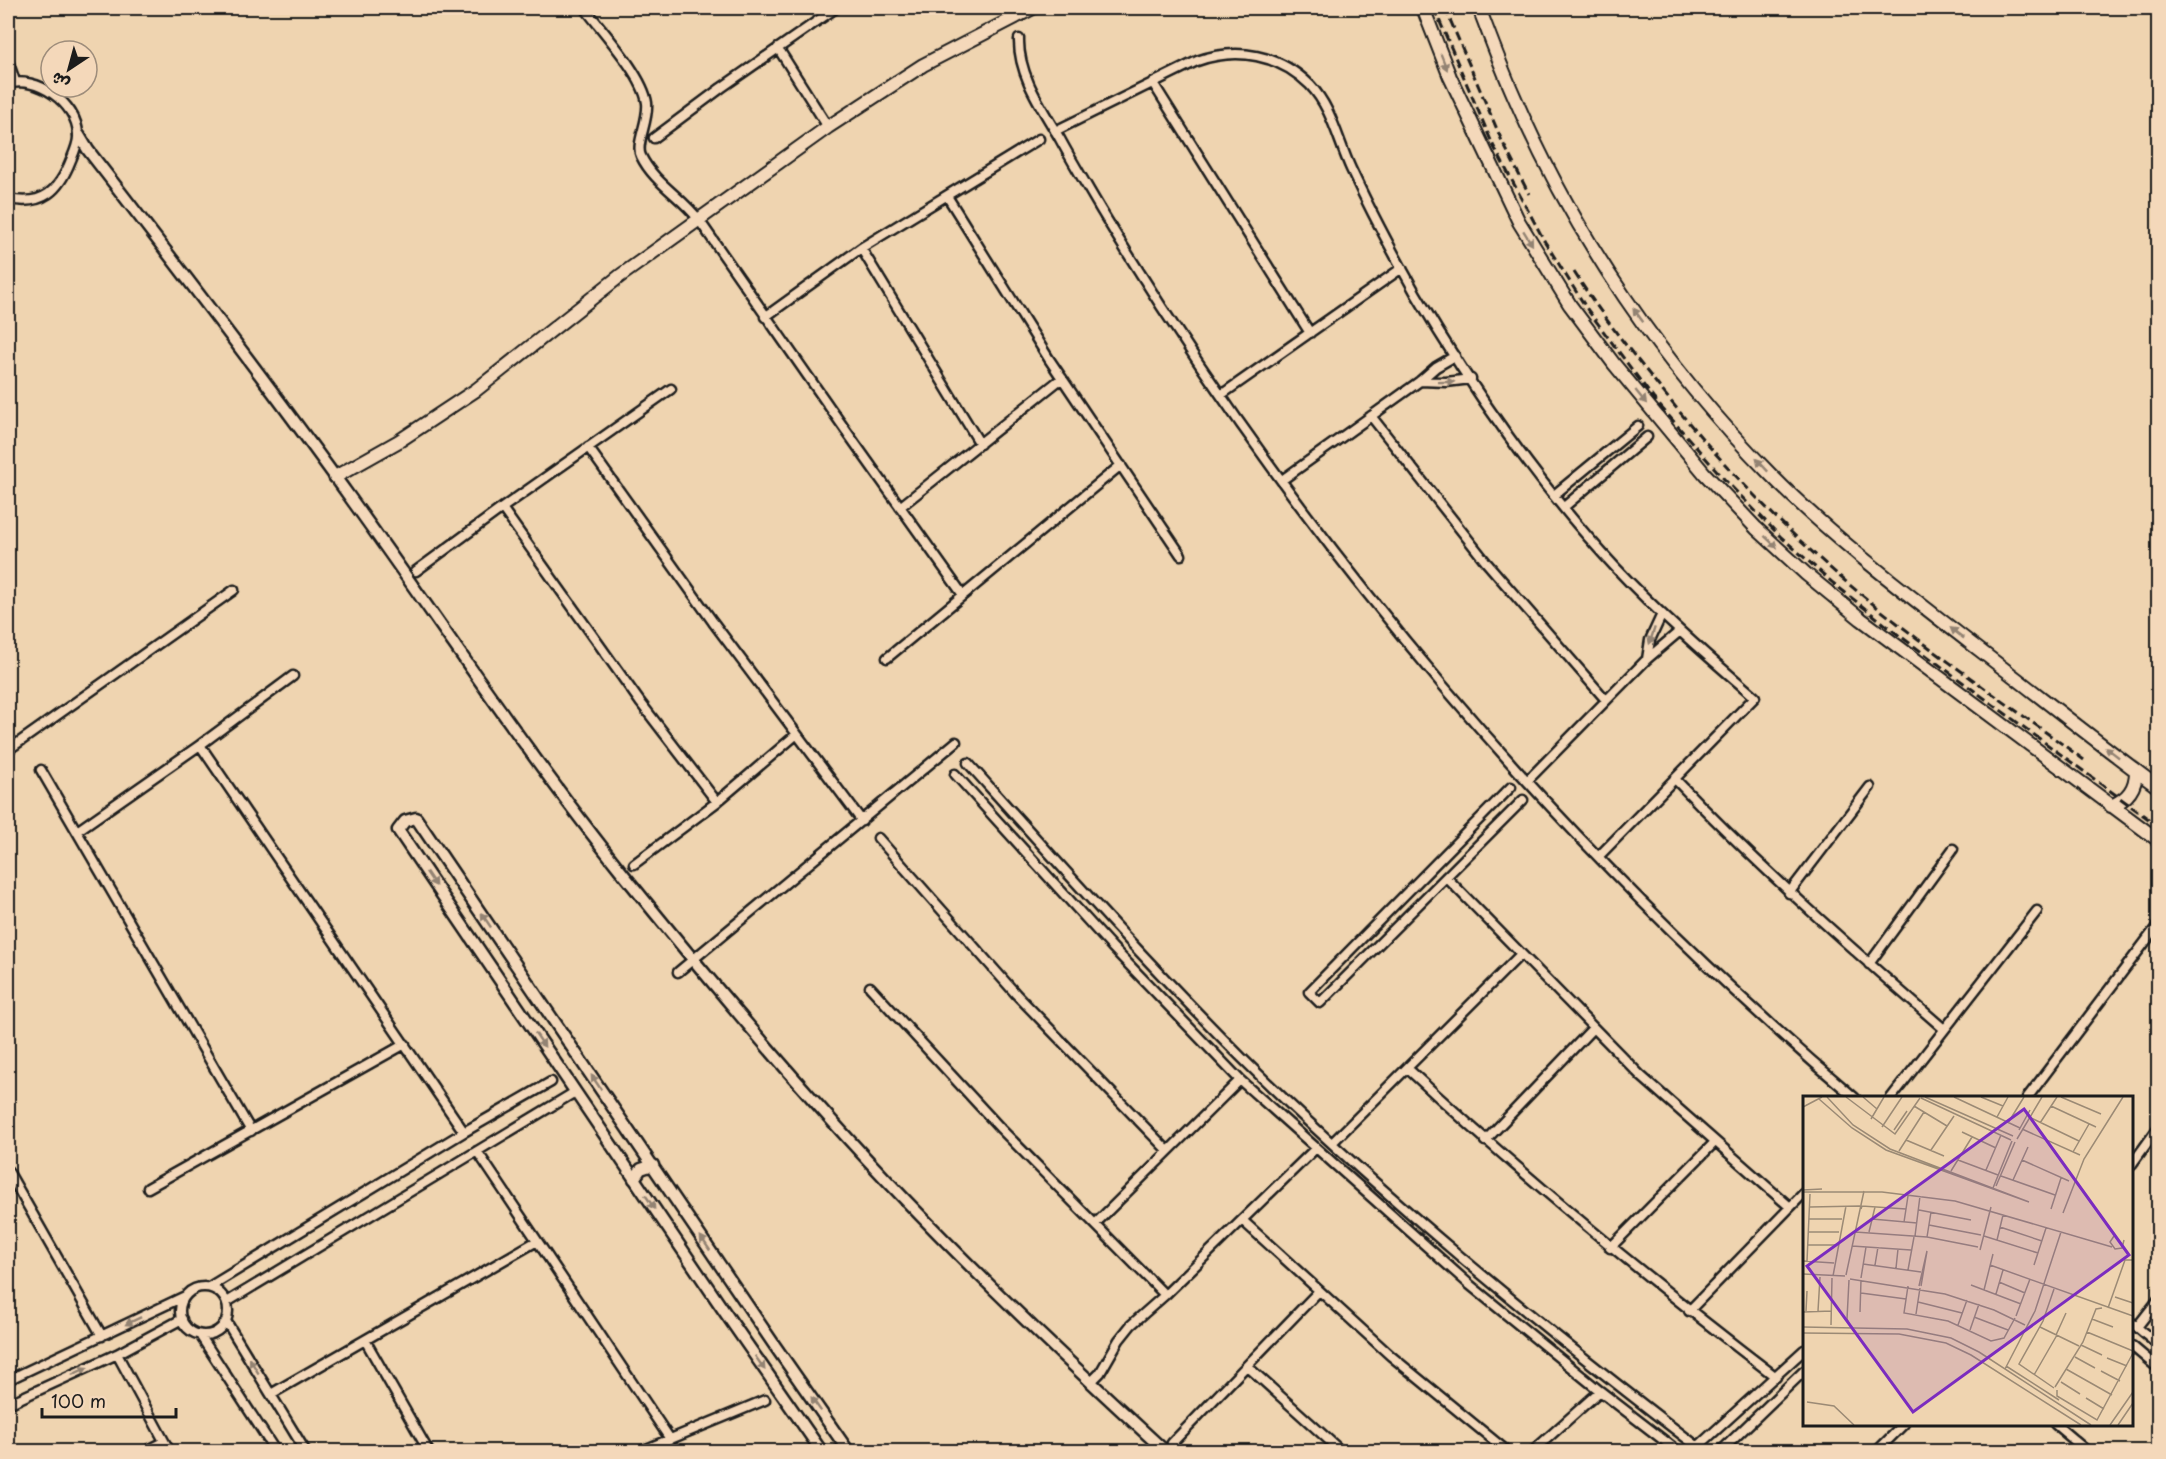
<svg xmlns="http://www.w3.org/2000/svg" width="2166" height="1459" viewBox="0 0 2166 1459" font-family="'Playpen Sans','Playpen Sans Arabic',sans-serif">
  <rect width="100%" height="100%" fill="#efd4b0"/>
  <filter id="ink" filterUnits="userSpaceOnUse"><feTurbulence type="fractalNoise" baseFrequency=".0167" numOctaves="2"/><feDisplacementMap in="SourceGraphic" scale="12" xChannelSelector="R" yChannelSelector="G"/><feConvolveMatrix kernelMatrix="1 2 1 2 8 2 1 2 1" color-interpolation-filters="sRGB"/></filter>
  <g filter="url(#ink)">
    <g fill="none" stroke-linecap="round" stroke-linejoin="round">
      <g stroke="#1c1c1c" stroke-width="13">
        <path id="minor" d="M585,8C602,31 643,75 647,103C649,121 635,144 641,156C654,183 682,197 699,220L849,435L963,595
          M1019,39C1018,75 1042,108 1060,139C1073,163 1087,186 1101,210C1302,543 1558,846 1855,1098
          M778,48L828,127
          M8,61L15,81
          M1153,83L1310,333
          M8,84C36,75 77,103 78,134C79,142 74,153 71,160C59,191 43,206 9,199
          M1055,131L1197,61C1237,47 1279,54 1310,85C1332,108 1338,141 1351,169C1371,212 1393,253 1416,294C1471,388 1541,488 1616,568C1659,614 1707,656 1755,697L1599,856
          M654,138L721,88L836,8
          M947,196L1049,359L1181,555
          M861,248L980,444
          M765,317L861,248L1039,139
          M1420,381L1446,382L1471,379
          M1221,395L1402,268
          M1371,416L1486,562L1606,700
          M588,447L713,622L862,821
          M1282,480L1420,381L1436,367L1455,356
          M1554,495L1638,426
          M900,507L1062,378
          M1564,507L1647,437
          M502,508L640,702L717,802
          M416,571L502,508L671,389
          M887,658L1121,465
          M1647,659L1650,640L1662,614
          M200,745L464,1132
          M8,750L234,590
          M968,763C1058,863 1147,963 1242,1058C1385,1199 1539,1325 1698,1447
          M41,770L251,1131
          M955,774L1112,947L1240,1080L1470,1285L1600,1391L1679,1452
          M1675,779C1760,868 1851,948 1944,1029
          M1528,780L1647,659L1680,631
          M1511,787L1309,992L1320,1003L1523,800
          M77,831L200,745L293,676
          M878,838L1016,994L1168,1151
          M634,864L717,802L797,734
          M1446,877L1641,1076L1790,1207
          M1789,893L1870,787
          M1869,964L1953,849
          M678,972L956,742
          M870,987L1001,1129L1165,1295
          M1407,1068C1525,1178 1648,1279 1776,1377
          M1891,1098L2037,911
          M2027,1098L2158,925
          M1485,1141L1593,1028
          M1332,1143L1521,954
          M477,1151L670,1439
          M2132,1164L2158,1128
          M8,1171L102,1336
          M148,1188L405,1044
          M1242,1220L1391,1356L1508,1452
          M1095,1224L1240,1080
          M1610,1248L1714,1143
          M180 1311a24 24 0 1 1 48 0a24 24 0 1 1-48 0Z
          M209,1287L464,1132L551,1082
          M227,1302L575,1092
          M1689,1311L1804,1193
          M226,1321L306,1452
          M2132,1323L2158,1345
          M2137,1327L2158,1300
          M200,1335L276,1452
          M365,1340L429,1452
          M2132,1346L2158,1368
          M117,1354L170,1452
          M1247,1366L1342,1452
          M8,1380L185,1296
          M1091,1382L1100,1373L1119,1340L1131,1325L1165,1295L1316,1148
          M271,1394L537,1241
          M8,1404L117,1354L182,1319
          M2055,1424L2088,1452
          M1172,1443L1318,1292
          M144,1452L164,1442
          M639,1452L765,1400
          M1532,1452L1600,1391
          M1692,1452L1804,1350
          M1720,1452L1804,1371
          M1876,1452L1904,1424"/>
      </g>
      <g stroke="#1c1c1c" stroke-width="15">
        <path id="tertiary" d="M79,135L88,150C178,266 268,383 354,503C444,628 528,755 624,875C692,959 761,1042 833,1122C937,1238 1051,1346 1166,1452
          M634,1179L641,1169L653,1165
          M822,1452L726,1314L398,830L405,821L416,818L775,1346L849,1452"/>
      </g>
      <g stroke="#1c1c1c" stroke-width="16">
        <path id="secondary" d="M1423,8L1450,77L1519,222L1570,305L1614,364L1705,474L1756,528L1806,574L1861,619L2158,840
          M1479,8C1490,37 1501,67 1514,96C1574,236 1664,367 1771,475C1832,537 1901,589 1969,642C2032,690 2094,740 2158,787
          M335,477L399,441L476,390L620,276L828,127L923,65L1033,8
          M2111,806C2128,799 2136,788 2136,771"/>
      </g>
      <use href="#minor" stroke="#f4d8ba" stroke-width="8"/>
      <use href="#tertiary" stroke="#f4d8ba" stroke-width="10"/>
      <use href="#secondary" stroke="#f4d8ba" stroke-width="12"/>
      <path stroke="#1c1c1c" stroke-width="3" stroke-dasharray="9 4.5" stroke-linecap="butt" d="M1434,8L1493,145L1545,242L1587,309L1653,398L1725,480L1780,536L1833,583L1896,633L2158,826
        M1445,8L1502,141L1529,194
        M1574,272C1597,308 1622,341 1649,374C1711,453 1780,527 1857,591C1930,651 2008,704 2084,760"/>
    </g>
    <defs><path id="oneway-solid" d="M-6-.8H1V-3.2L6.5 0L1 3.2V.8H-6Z" transform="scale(1.5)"/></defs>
    <g fill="#938373">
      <use href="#oneway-solid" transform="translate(1444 62) rotate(68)"/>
      <use href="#oneway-solid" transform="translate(1528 238) rotate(58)"/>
      <use href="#oneway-solid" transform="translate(1638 315) rotate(-126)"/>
      <use href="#oneway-solid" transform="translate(1446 382) rotate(-1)"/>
      <use href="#oneway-solid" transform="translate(1641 397) rotate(51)"/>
      <use href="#oneway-solid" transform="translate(1762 465) rotate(-133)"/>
      <use href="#oneway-solid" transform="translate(1771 542) rotate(43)"/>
      <use href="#oneway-solid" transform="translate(1957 633) rotate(-142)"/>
      <use href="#oneway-solid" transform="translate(1652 636) rotate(108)"/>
      <use href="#oneway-solid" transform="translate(2112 752) rotate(-142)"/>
      <use href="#oneway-solid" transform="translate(431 879) rotate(56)"/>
      <use href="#oneway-solid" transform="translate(486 920) rotate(-124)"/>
      <use href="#oneway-solid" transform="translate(540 1040) rotate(56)"/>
      <use href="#oneway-solid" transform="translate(596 1082) rotate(-124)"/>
      <use href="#oneway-solid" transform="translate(650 1202) rotate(56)"/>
      <use href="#oneway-solid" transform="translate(705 1243) rotate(-124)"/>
      <use href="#oneway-solid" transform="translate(133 1321) rotate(154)"/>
      <use href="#oneway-solid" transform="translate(760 1363) rotate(55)"/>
      <use href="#oneway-solid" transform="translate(254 1366) rotate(-121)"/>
      <use href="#oneway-solid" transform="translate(80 1371) rotate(-25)"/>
      <use href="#oneway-solid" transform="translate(816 1404) rotate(-125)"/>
    </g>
  </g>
  <g transform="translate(1803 1096)">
    <rect width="330" height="330" fill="#efd4b0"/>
    <path fill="none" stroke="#9b8a75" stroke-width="1.5" d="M43,1L92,38L117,2M60,1L74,13M122,1L210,40M151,1L217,32M178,1L200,10M258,1L298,18M118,2L208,44M16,3L49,32L83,54L226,106L87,53L50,29L24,1M111,10L144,30M248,10L293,31M0,11L19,1M194,21L205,1M226,21L276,45M68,23L81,1M205,27L221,1M237,27L254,1M79,31L99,1M219,33L277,59M91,34L104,15M216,34L227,14M159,36L193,52M214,43L239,1M103,44L141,60M128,54L151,20M96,55L121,16M270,56L286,28M155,64L195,79M219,64L266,85M183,74L198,39M148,75L169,41M198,80L252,99M210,84L225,51M193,90L212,46M190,92L209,45M0,94L19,93M0,96H79L152,105L309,151M7,111L57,110M58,113L59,110L103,113M248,113L258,82M116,114L168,124M260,117L281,63L320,1M6,123H39M69,123L114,127M101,126L105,100M126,129L178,139M197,131L239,145M6,136H36M52,136L124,141L175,151M66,136L72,111M112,140L117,100M181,140L235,157M311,140L307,146L312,153L319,152L321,144M124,141L128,116M194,144L200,119M5,149H34M49,150L108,154M177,154L188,111M0,165L31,167M4,165L7,98M60,168L118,176M72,169L75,151M187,169L330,220M231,169L243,132M93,172L95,153M105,174L111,141M0,178L42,180M43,179L61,95M30,180L43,110M58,182L63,151M47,183L142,198L191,214L222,229M46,184L44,223L48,231M196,186L222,197M168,189L218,208M105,190L101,217L145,225L188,245L201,242L212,222M116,190L124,155L118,190M181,194L190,158M58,197L103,203M193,198L200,174M312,201L330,207M115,206L159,217M305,212L322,164H330M3,215L4,195M15,215L17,181M0,216L29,215M57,216L58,184M113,218L117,192M213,220L227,183M171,221L205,234M289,223L310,231M28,229L29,182M155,229L164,204M0,231L104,233L148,242L176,256L288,329M237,231L276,250M167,234L176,208M284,236L330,255M0,237L96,238L143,247L168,259L278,329M253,239L263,217M278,249L299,259M272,261L292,272M304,262L324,270M203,270L256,304M202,273L232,215L258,136M263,273L309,299M298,275L317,285M231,279L254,239M258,286L277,298M252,291L280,246L293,213L299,212M251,292L216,268L240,225L251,193M254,294V300L294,324L330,257M283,302L301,313M4,306L31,310L51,329M307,329L330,296M315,329L330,307"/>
    <path fill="#7b2cbf" fill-opacity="0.15" stroke="#7b2cbf" stroke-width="3" d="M221,13L326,159L110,316L4,170Z"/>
    <rect width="330" height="330" fill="none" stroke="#1c1c1c" stroke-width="3"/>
  </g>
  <rect width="2166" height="1459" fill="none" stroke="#f4d8ba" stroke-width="30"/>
  <rect x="15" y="15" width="2136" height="1429" fill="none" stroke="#1c1c1c" stroke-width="2" filter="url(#ink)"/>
  <g transform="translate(69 69) rotate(216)"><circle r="28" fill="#f4d8ba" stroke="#9e8d7b" stroke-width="1.5"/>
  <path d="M0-4.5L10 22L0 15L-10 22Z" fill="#1c1c1c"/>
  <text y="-9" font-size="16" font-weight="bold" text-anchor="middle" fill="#1c1c1c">ش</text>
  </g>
  <path d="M42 1408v9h134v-9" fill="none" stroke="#1c1c1c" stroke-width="3"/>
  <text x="51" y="1408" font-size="18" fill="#1c1c1c" stroke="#f4d8ba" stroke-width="4.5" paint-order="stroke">100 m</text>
</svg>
